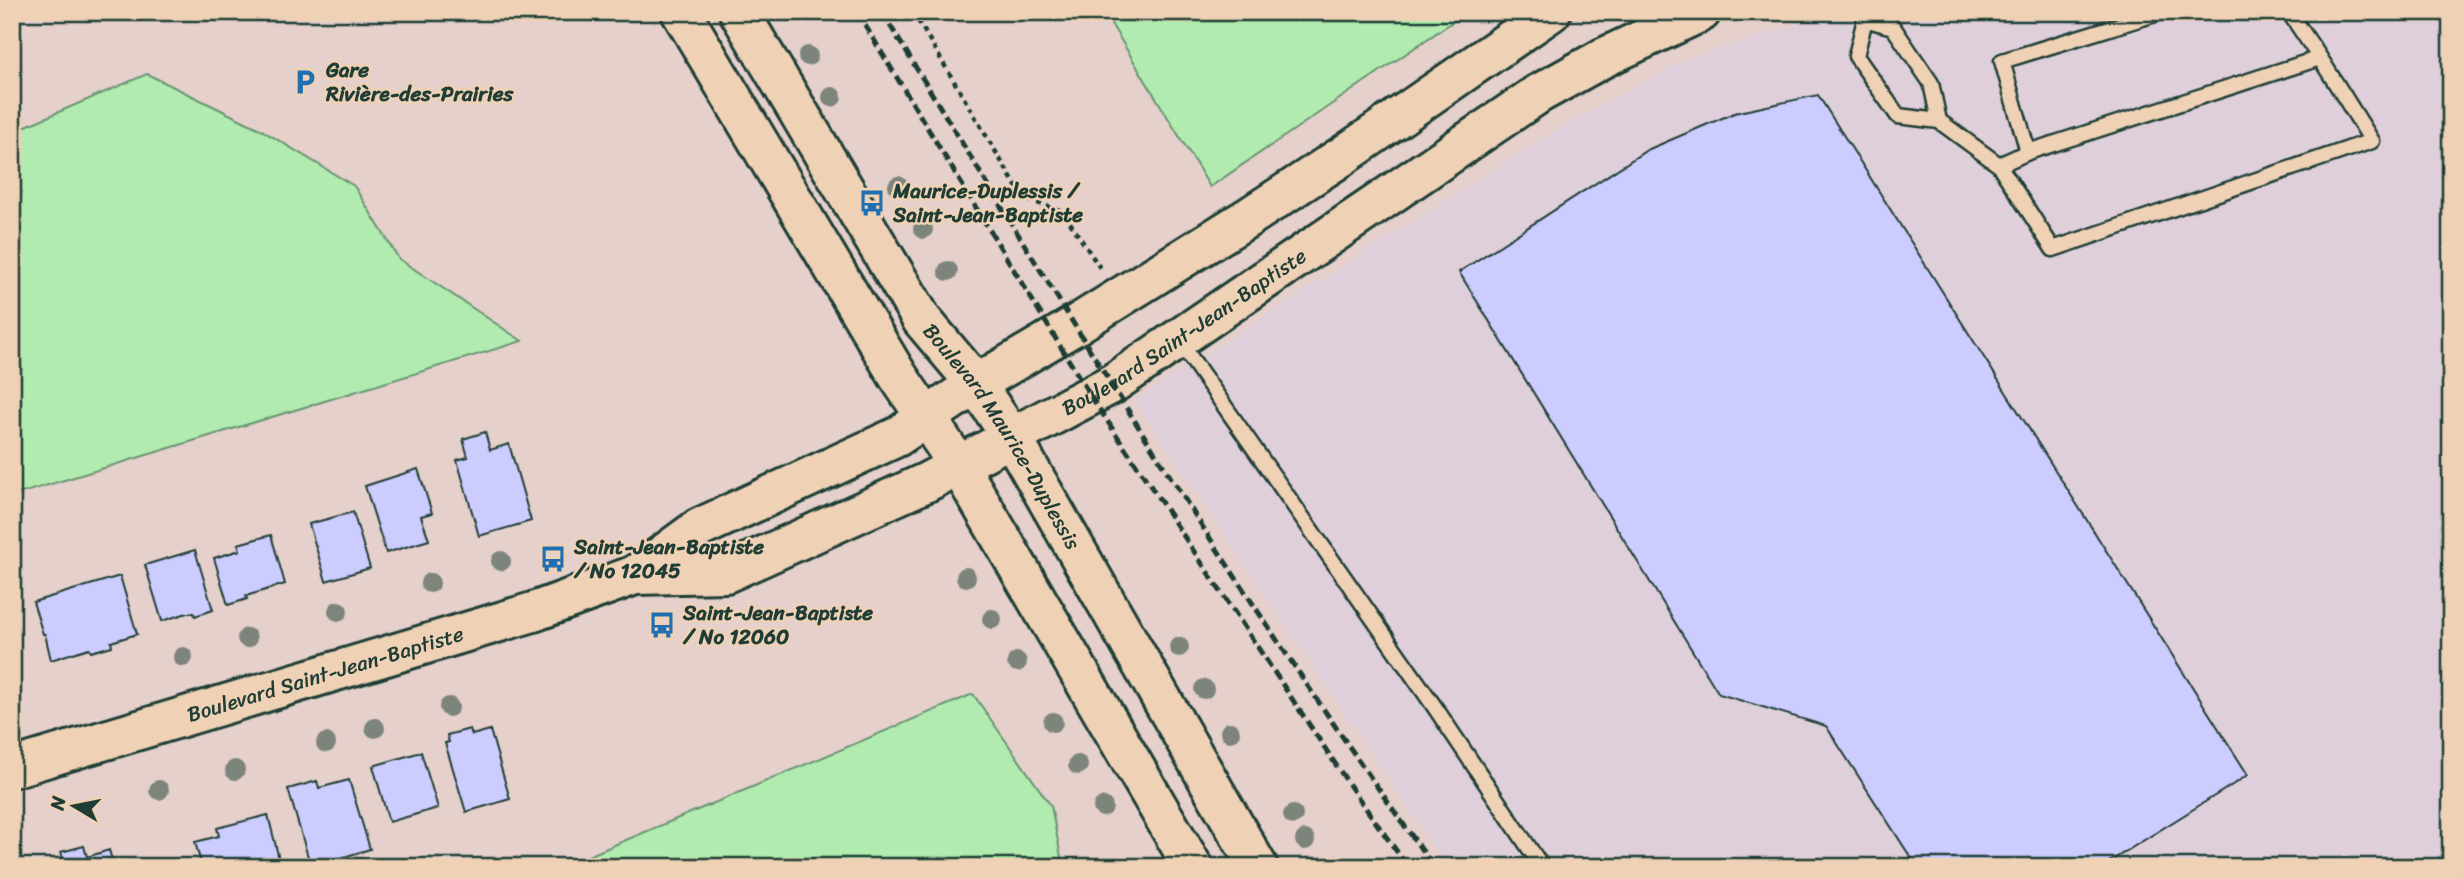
<svg xmlns="http://www.w3.org/2000/svg" width="2463" height="879" viewBox="0 0 2463 879" font-family="Sriracha,sans-serif">
  <rect width="100%" height="100%" fill="#e5d0cc"/>
  <filter id="ink" filterUnits="userSpaceOnUse"><feTurbulence type="fractalNoise" baseFrequency=".0143" numOctaves="2"/><feDisplacementMap in="SourceGraphic" scale="14" xChannelSelector="R" yChannelSelector="G"/><feConvolveMatrix kernelMatrix="1 2 1 2 8 2 1 2 1" color-interpolation-filters="sRGB"/></filter>
  <g filter="url(#ink)">
    <path fill="#decfdb" d="M1835,12H2451V867H1447L1135,400L1543,138L1684,60Z"/>
    <path fill="#b2ebaf" stroke="#689472" stroke-width="2" d="M1104,12H1467L1210,187Z
      M147,74L258,128L354,186L399,259L522,341L12,496V132Z
      M973,694L1051,806L1063,867H562Z"/>
    <path fill="#cdccff" stroke="#1f3d34" stroke-width="2" d="M1818,95L2248,775L2101,867H1917L1826,726L1719,694L1459,272L1647,150L1734,113Z
      M485,432L490,450L509,444L531,521L479,536L457,460L468,457L463,439Z
      M418,469L432,513L421,516L429,540L386,553L365,486Z
      M353,512L370,568L326,581L309,524Z
      M271,535L285,584L246,596L247,599L228,605L214,558L240,550L238,544Z
      M195,550L213,610L195,616L194,613H187L162,621L145,565Z
      M120,576L137,634L111,642L112,646L91,652L89,648L51,660L45,634H43L33,602Z
      M470,729L472,735L490,730L510,799L466,812L445,743L449,742L447,735Z
      M421,752L438,808L389,822L373,766Z
      M349,780L370,849L311,867L288,789L317,781L319,788Z
      M268,815L281,867H202L195,842L219,836L217,828Z
      M84,846L87,857L109,850L114,867H65L61,852Z"/>
    <g fill="none" stroke-linecap="round" stroke-linejoin="round">
      <g stroke="#1f3d34" stroke-width="19">
        <path id="lane" d="M1863,12L1865,19L1856,56L1898,116L1939,121L1999,165L2028,152L2320,58L2289,12
          M1865,19L1893,27L1931,83L1939,121
          M2028,152L2002,61L2162,12
          M1999,165L2053,249L2372,141L2320,58
          M1179,341L1434,706L1542,867"/>
      </g>
      <g stroke="#1f3d34" stroke-width="44">
        <g id="secondary">
          <path d="M681,12L898,376L959,466L1193,867"/>
          <path id="s1" d="M739,12L922,320L976,384L1012,438L1258,867"/>
          <path d="M635,575L699,528L897,437L976,384L1074,326L1249,217L1341,157L1551,12"/>
          <path id="s2" d="M12,768L533,612L635,575L726,573L927,482L1112,384L1538,94L1603,58L1701,12"/>
        </g>
      </g>
      <path stroke="#1f3d34" stroke-width="4.5" stroke-dasharray="5 5" stroke-linecap="butt" d="M913,12L1016,186L1029,200L1063,212L1100,268"/>
      <use href="#lane" stroke="#efd2b6" stroke-width="14"/>
      <use href="#secondary" stroke="#efd2b6" stroke-width="38"/>
      <path stroke="#1f3d34" stroke-width="5" stroke-dasharray="10 5" stroke-linecap="butt" d="M857,12L1090,395L1352,789L1408,867
        M882,12C1059,302 1236,592 1434,867"/>
    </g>
    <g fill="#7c847c">
      <circle cx="808" cy="56" r="10"/>
      <circle cx="832" cy="97" r="10"/>
      <circle cx="898" cy="186" r="10"/>
      <circle cx="923" cy="229" r="10"/>
      <circle cx="948" cy="271" r="10"/>
      <circle cx="501" cy="561" r="10"/>
      <circle cx="966" cy="577" r="10"/>
      <circle cx="430" cy="583" r="10"/>
      <circle cx="338" cy="611" r="10"/>
      <circle cx="992" cy="619" r="10"/>
      <circle cx="247" cy="638" r="10"/>
      <circle cx="1179" cy="647" r="10"/>
      <circle cx="183" cy="657" r="10"/>
      <circle cx="1017" cy="662" r="10"/>
      <circle cx="1204" cy="689" r="10"/>
      <circle cx="449" cy="707" r="10"/>
      <circle cx="1053" cy="722" r="10"/>
      <circle cx="375" cy="728" r="10"/>
      <circle cx="1230" cy="732" r="10"/>
      <circle cx="326" cy="743" r="10"/>
      <circle cx="1078" cy="765" r="10"/>
      <circle cx="235" cy="770" r="10"/>
      <circle cx="159" cy="790" r="10"/>
      <circle cx="1103" cy="807" r="10"/>
      <circle cx="1293" cy="815" r="10"/>
      <circle cx="1305" cy="840" r="10"/>
    </g>
  </g>
  <defs>
    <g id="parking-bare" transform="scale(2.1)"><path d="M-3.5-5.5H1a3.5 3.5 0 0 1 0 7H-1V5.5H-3.5ZM-1-3.4V-.6H.8a1.4 1.4 0 0 0 0-2.8Z" fill="#1f6fb2" stroke="#efd2b6" stroke-width="2.5" paint-order="stroke"/></g>
    <g id="bus-bare" transform="scale(2.1)"><path d="M-5-6H5V4H4V6H2V4H-2V6H-4V4H-5ZM-3.5-4V0h7V-4ZM-3.5 1.2v1.5H-2V1.2ZM2 1.2v1.5H3.5V1.2Z" fill="#1f6fb2" stroke="#efd2b6" stroke-width="2.5" paint-order="stroke"/></g>
  </defs>
  <g fill-rule="evenodd">
    <use href="#parking-bare" x="305" y="82"/>
    <use href="#bus-bare" x="872" y="203"/>
    <use href="#bus-bare" x="553" y="559"/>
    <use href="#bus-bare" x="662" y="625"/>
  </g>
  <g text-anchor="middle" stroke-width="5" stroke-linejoin="round" paint-order="stroke">
    <g font-size="21" font-weight="bold" fill="#1f3d34" stroke="#efd2b6" text-anchor="start">
      <text x="326" y="77">Gare<tspan x="326" dy="24">Rivière-des-Prairies</tspan></text>
      <text x="893" y="198">Maurice-Duplessis /<tspan x="893" dy="24">Saint-Jean-Baptiste</tspan></text>
      <text x="574" y="554">Saint-Jean-Baptiste<tspan x="574" dy="24">/ No 12045</tspan></text>
      <text x="683" y="620">Saint-Jean-Baptiste<tspan x="683" dy="24">/ No 12060</tspan></text>
    </g>
    <g font-size="21" fill="#1f3d34" stroke="#efd2b6">
      <text dy="7" stroke="none"><textPath href="#s2" startOffset="1262">Boulevard Saint-Jean-Baptiste</textPath></text>
      <text dy="7" stroke="none"><textPath href="#s1" startOffset="500">Boulevard Maurice-Duplessis</textPath></text>
      <text dy="7" stroke="none"><textPath href="#s2" startOffset="327">Boulevard Saint-Jean-Baptiste</textPath></text>
    </g>
  </g>
  <rect width="2463" height="879" fill="none" stroke="#efd2b6" stroke-width="42"/>
  <rect x="21" y="21" width="2421" height="837" fill="none" stroke="#1f3d34" stroke-width="2.5" filter="url(#ink)"/>
  <g transform="translate(74 806) rotate(280)" stroke="#efd2b6" stroke-width="5" paint-order="stroke">
  <path d="M0-5L12 26L0 18L-12 26Z" fill="#1f3d34"/>
  <text y="-10" font-size="19" font-weight="bold" text-anchor="middle" fill="#1f3d34">N</text>
  </g>
</svg>
